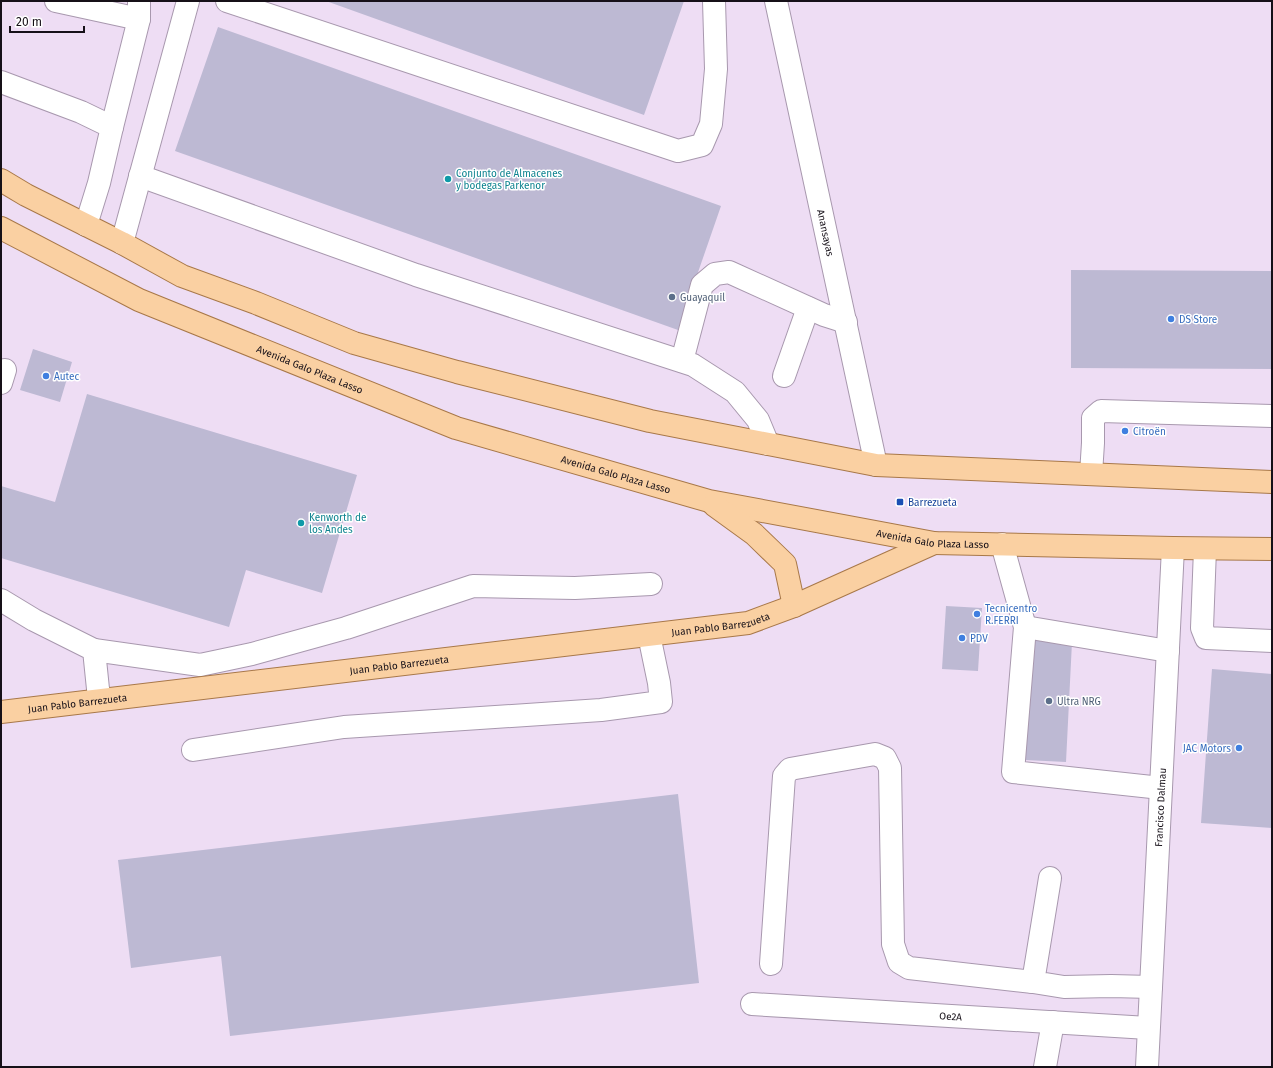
<svg xmlns="http://www.w3.org/2000/svg" width="1273" height="1068" viewBox="0 0 1273 1068" font-family="'Fira Sans',sans-serif">
  <rect width="100%" height="100%" fill="#eeddf4"/>
  <path fill="#bdb9d3" d="M326,1H684L644,115Z
    M218,27L721,206L678,330L175,151Z
    M1071,270L1272,271V369L1071,368Z
    M33,349L72,362L60,402L20,390Z
    M87,394L357,475L322,593L246,570L229,627L1,558V486L55,502Z
    M946,606L982,608L978,671L942,669Z
    M1032,640L1072,642L1066,762L1025,760Z
    M1212,669L1272,674V828L1201,823Z
    M678,794L699,983L230,1036L221,956L131,968L118,860Z"/>
  <g fill="none" stroke-linecap="round" stroke-linejoin="round">
    <g stroke="#a898ae" stroke-width="24">
      <g id="minor">
        <path d="M56,1L139,19"/>
        <path d="M227,1L678,151L702,145L711,124L716,69L714,1"/>
        <path id="s1" d="M776,1L876,465"/>
        <path d="M1,82L81,112L112,127L99,183L86,225"/>
        <path d="M112,127L139,19V1"/>
        <path d="M140,176L416,275L693,365L735,392L758,420L768,444"/>
        <path d="M122,243L188,1"/>
        <path d="M682,361L702,285L715,274L729,272L824,315L846,322"/>
        <path d="M784,376L808,308"/>
        <path d="M1,383L5,370"/>
        <path d="M1091,474L1093,443V418L1101,411L1272,416"/>
        <path d="M1002,544L1025,627L1013,772L1161,788"/>
        <path d="M1205,549L1202,628L1206,638L1272,641"/>
        <path d="M1,600L34,620L94,650L98,689L102,700"/>
        <path d="M1025,627L1168,651"/>
        <path d="M94,650L200,665L252,654L346,628L473,586L575,588L651,584"/>
        <path d="M193,750L344,727L601,710L661,702L659,683L649,635"/>
        <path d="M1050,878L1033,982L1064,987L1111,986L1151,987"/>
        <path d="M771,964L784,776L790,769L875,754L885,758L890,768L893,944L899,962L909,968L1033,982"/>
        <path id="s2" d="M752,1004L1148,1028"/>
        <path d="M1045,1067L1053,1022"/>
        <path id="s3" d="M1147,1067L1173,548"/>
      </g>
    </g>
    <g stroke="#a87849" stroke-width="24">
      <g id="major">
        <path d="M1,180L26,195L122,243L182,276L256,303L354,343L457,372L650,421L876,465L1272,482"/>
        <path id="s4" d="M1,228L139,300L456,428L709,501L934,543L1173,548L1272,549"/>
        <path d="M714,505L754,534L785,564L794,606"/>
        <path id="s5" d="M1,712L748,623L794,606L934,543"/>
      </g>
    </g>
    <use href="#minor" stroke="#fff" stroke-width="22"/>
    <use href="#major" stroke="#fad0a2" stroke-width="22"/>
  </g>
  <g fill="#0f9aa8" stroke="#fff" stroke-width="1.5">
    <circle cx="448" cy="179" r="4"/>
    <circle cx="301" cy="523" r="4"/>
  </g>
  <g fill="#5c6f8a" stroke="#fff" stroke-width="1.5">
    <circle cx="672" cy="297" r="4"/>
    <circle cx="1049" cy="701" r="4"/>
  </g>
  <g fill="#3f7fe0" stroke="#fff" stroke-width="1.5">
    <circle cx="1171" cy="319" r="4"/>
    <circle cx="46" cy="376" r="4"/>
    <circle cx="1125" cy="431" r="4"/>
    <circle cx="977" cy="614" r="4"/>
    <circle cx="962" cy="638" r="4"/>
    <circle cx="1239" cy="748" r="4"/>
  </g>
  <rect fill="#1a4fb4" stroke="#fff" stroke-width="1.5" x="896" y="498" width="8" height="8" rx="2"/>
  <g text-anchor="middle" stroke-width="3" stroke-linejoin="round" paint-order="stroke">
    <g font-size="10" fill="#0d838f" stroke="#fff" text-anchor="start">
      <text x="456" y="177">Conjunto de Almacenes<tspan x="456" dy="12">y bodegas Parkenor</tspan></text>
      <text x="309" y="521">Kenworth de<tspan x="309" dy="12">los Andes</tspan></text>
    </g>
    <g font-size="10" fill="#161018" stroke="#fff">
      <text dy="4" stroke="none"><textPath href="#s1" startOffset="237">Anansayas</textPath></text>
      <text dy="4" stroke="none"><textPath href="#s4" startOffset="340">Avenida Galo Plaza Lasso</textPath></text>
      <text dy="4" stroke="none"><textPath href="#s4" startOffset="664">Avenida Galo Plaza Lasso</textPath></text>
      <text dy="4" stroke="none"><textPath href="#s4" startOffset="988">Avenida Galo Plaza Lasso</textPath></text>
      <text dy="4" stroke="none"><textPath href="#s5" startOffset="725">Juan Pablo Barrezueta</textPath></text>
      <text dy="4" stroke="none"><textPath href="#s5" startOffset="401">Juan Pablo Barrezueta</textPath></text>
      <text dy="4" stroke="none"><textPath href="#s5" startOffset="77">Juan Pablo Barrezueta</textPath></text>
      <text dy="4" stroke="none"><textPath href="#s3" startOffset="260">Francisco Dalmau</textPath></text>
      <text dy="4" stroke="none"><textPath href="#s2" startOffset="199">Oe2A</textPath></text>
    </g>
    <g font-size="10" fill="#4e5e75" stroke="#fff" text-anchor="start">
      <text x="680" y="301">Guayaquil</text>
      <text x="1057" y="705">Ultra NRG</text>
    </g>
    <g font-size="10" fill="#366cbe" stroke="#fff" text-anchor="start">
      <text x="1179" y="323">DS Store</text>
      <text x="54" y="380">Autec</text>
      <text x="1133" y="435">Citroën</text>
      <text x="985" y="612">Tecnicentro<tspan x="985" dy="12">R.FERRI</tspan></text>
      <text x="970" y="642">PDV</text>
      <text x="1231" y="752" text-anchor="end">JAC Motors</text>
    </g>
    <g font-size="10" fill="#164399" stroke="#fff" text-anchor="start">
      <text x="908" y="506">Barrezueta</text>
    </g>
  </g>
  <rect width="1273" height="1068" fill="none" stroke="#161018" stroke-width="4"/>
  <path d="M10 26v6h74v-6" fill="none" stroke="#161018" stroke-width="2"/>
  <text x="16" y="26" font-size="12" fill="#161018" stroke="#ffffff" stroke-width="3" paint-order="stroke">20 m</text>
</svg>
